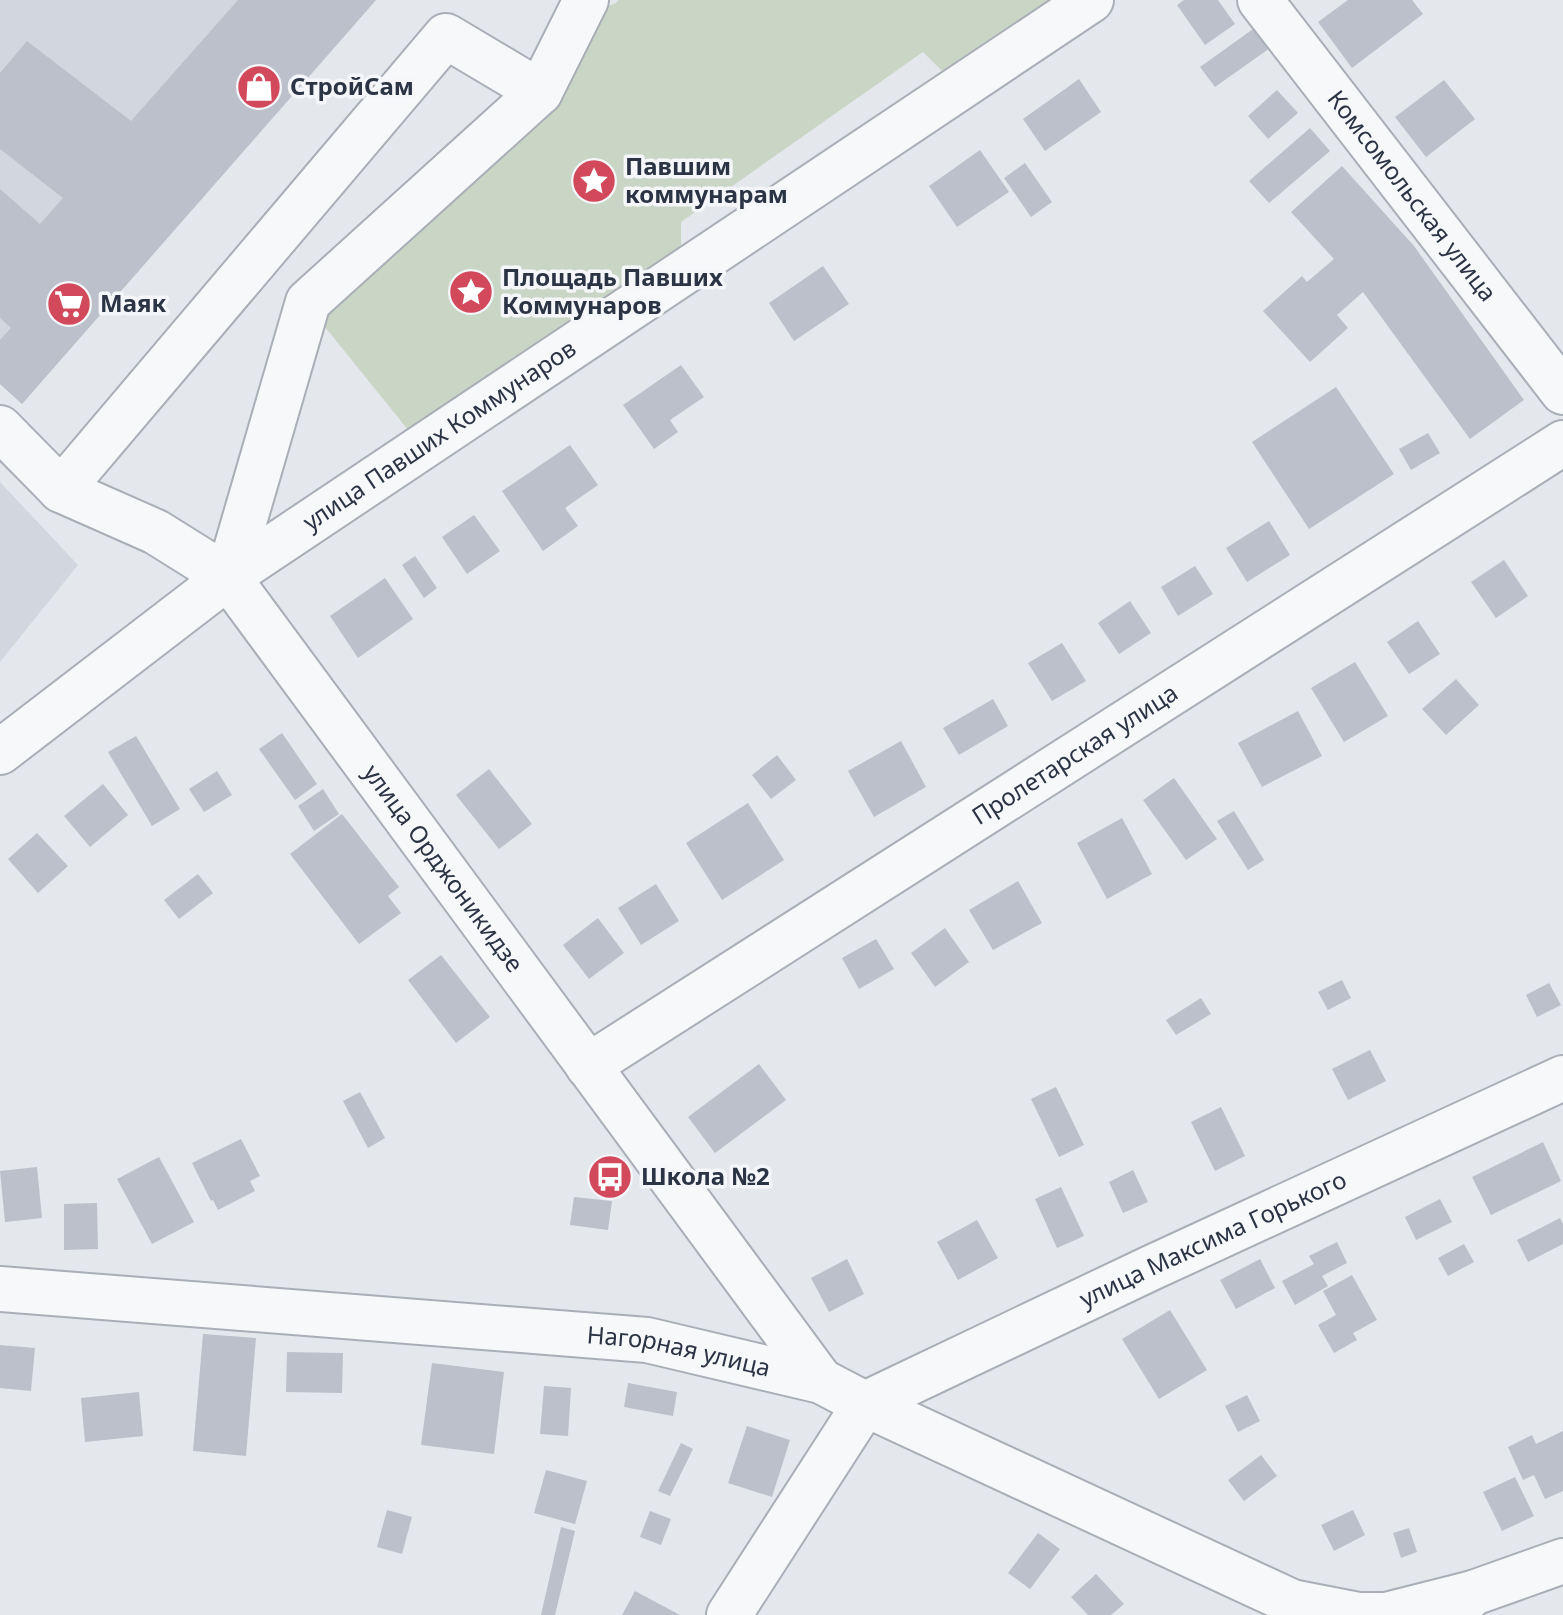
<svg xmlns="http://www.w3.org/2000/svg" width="1563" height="1615" viewBox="0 0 1563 1615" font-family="'Noto Sans',sans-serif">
  <rect width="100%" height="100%" fill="#e4e7ec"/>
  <path fill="#d2d6de" d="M0,0H376L22,404L0,384Z
    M0,482L78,565L0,662Z"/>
  <path fill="#c9d6c5" d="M618,0H1050L943,72L923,52L681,222V259L417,441L317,317L583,16L616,3Z"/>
  <path fill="#bbc0ca" d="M238,0H376L22,404L0,384V340L11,328L0,318V189L40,224L63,198L0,149V73L27,41L131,121Z
    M1184,0H1218L1235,24L1205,45L1177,5Z
    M1348,0H1412L1423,14L1352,68L1318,22Z
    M1256,27L1270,48L1215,87L1200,67Z
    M1079,79L1101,112L1045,151L1023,119Z
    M1444,80L1475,119L1426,157L1395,117Z
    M1277,90L1298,113L1268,139L1248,116Z
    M1310,128L1330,151L1269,203L1249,181Z
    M980,150L1009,192L957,227L929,186Z
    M1025,163L1052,202L1031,217L1004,178Z
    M1342,166L1414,246L1524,400L1470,439L1363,292L1337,315L1348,328L1310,362L1263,311L1302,276L1307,282L1334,259L1291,212Z
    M823,266L849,304L794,341L769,303Z
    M681,365L704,397L670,420L678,432L654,449L623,405Z
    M1336,387L1394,474L1309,529L1252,442Z
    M1428,433L1440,453L1411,470L1399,449Z
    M570,445L598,485L565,508L578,526L543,551L502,491Z
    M474,515L500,551L467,574L442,537Z
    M1269,521L1290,555L1247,582L1226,548Z
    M415,556L437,588L424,598L402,565Z
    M1504,560L1528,596L1496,618L1471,582Z
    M1195,566L1213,594L1178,616L1161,587Z
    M385,578L413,619L358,658L330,616Z
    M1130,601L1151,633L1119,654L1098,623Z
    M1418,621L1440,654L1409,674L1387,642Z
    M1062,643L1086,681L1052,701L1028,663Z
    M1355,662L1388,716L1344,742L1311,688Z
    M1456,679L1479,705L1446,735L1422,709Z
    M993,699L1008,726L959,755L943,728Z
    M1298,711L1322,756L1262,787L1238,743Z
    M282,733L317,784L295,800L259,749Z
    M136,736L180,809L152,826L108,752Z
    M901,741L926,787L874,817L848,771Z
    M777,755L796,780L771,799L752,775Z
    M489,769L532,824L499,849L456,795Z
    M217,771L232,795L204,812L189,789Z
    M1174,778L1217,839L1186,860L1143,800Z
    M103,784L128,815L90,847L64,816Z
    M323,789L339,814L314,831L298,806Z
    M748,803L784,860L722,900L686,843Z
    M1234,811L1264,860L1248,870L1217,821Z
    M342,814L399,887L388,896L401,913L359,944L290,854Z
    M1122,818L1152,874L1107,899L1077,843Z
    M37,833L68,866L38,893L8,859Z
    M198,874L213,893L179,919L164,900Z
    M1018,881L1042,923L993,950L969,910Z
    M656,884L679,921L641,945L618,908Z
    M598,918L624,953L589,979L563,945Z
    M945,928L969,962L935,987L911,953Z
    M876,939L894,969L859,989L842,958Z
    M441,955L490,1017L456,1043L408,980Z
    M1342,980L1351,998L1328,1010L1318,992Z
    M1549,983L1561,1005L1537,1017L1526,995Z
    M1201,998L1211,1014L1176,1035L1166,1020Z
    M1370,1050L1386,1081L1348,1100L1332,1069Z
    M759,1064L786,1100L715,1153L688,1117Z
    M1056,1087L1084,1145L1059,1157L1031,1099Z
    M360,1092L385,1138L368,1148L343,1101Z
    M1221,1107L1245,1156L1215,1171L1191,1122Z
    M241,1139L260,1176L250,1181L255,1191L218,1210L213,1200L211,1201L192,1163Z
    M1543,1142L1561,1181L1491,1215L1472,1177Z
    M159,1157L194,1222L152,1244L117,1179Z
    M37,1167L42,1218L5,1222L0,1171Z
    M1133,1170L1148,1202L1123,1213L1109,1182Z
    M1061,1187L1084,1236L1057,1248L1035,1199Z
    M574,1197L612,1201L608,1230L570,1225Z
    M1440,1199L1452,1222L1416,1240L1405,1217Z
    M97,1203L98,1249L64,1250V1204Z
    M1560,1218L1563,1224V1244L1528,1262L1517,1240Z
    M977,1220L998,1258L958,1280L937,1242Z
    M1337,1242L1347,1263L1322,1276L1328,1286L1295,1305L1282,1281L1314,1264L1309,1256Z
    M1464,1244L1474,1262L1448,1276L1438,1258Z
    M847,1259L864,1294L829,1312L811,1278Z
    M1260,1259L1275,1288L1236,1309L1220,1280Z
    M1352,1275L1377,1320L1353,1333L1357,1340L1334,1353L1318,1325L1336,1315L1323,1291Z
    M1170,1310L1207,1370L1159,1399L1122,1339Z
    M203,1334L256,1338L246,1456L193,1451Z
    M0,1345L35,1348L31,1391L0,1388Z
    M287,1352L343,1353L342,1393L286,1392Z
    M432,1363L504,1372L494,1454L421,1445Z
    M628,1383L677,1392L673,1416L624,1407Z
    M544,1386L571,1388L568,1436L540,1434Z
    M139,1392L143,1436L85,1442L81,1398Z
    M1247,1395L1260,1421L1238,1432L1225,1406Z
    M747,1426L790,1440L772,1497L728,1483Z
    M1563,1431V1491L1545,1499L1534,1475L1523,1480L1508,1447L1532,1435L1536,1444Z
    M681,1443L693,1449L670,1496L658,1491Z
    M1261,1455L1277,1476L1244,1501L1228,1480Z
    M546,1470L587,1481L575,1524L534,1513Z
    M1515,1477L1534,1516L1502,1531L1483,1492Z
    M387,1510L412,1517L402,1554L377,1547Z
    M1353,1510L1365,1535L1334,1551L1321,1525Z
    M650,1511L671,1519L661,1545L640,1537Z
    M561,1527L575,1531L555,1615H541Z
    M1409,1528L1417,1552L1401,1558L1393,1533Z
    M1038,1533L1060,1549L1030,1589L1008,1573Z
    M1096,1574L1124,1604L1111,1615H1088L1071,1597Z
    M635,1591L680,1615H622Z"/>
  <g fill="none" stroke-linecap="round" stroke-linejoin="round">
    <g stroke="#a9aeb7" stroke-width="48">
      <g id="minor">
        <path id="s1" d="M1260,0L1563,392"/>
        <path id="s2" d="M0,428L61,490L156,532L228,577L821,1381"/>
        <path d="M61,490L446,36L540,92"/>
        <path d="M228,577L308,302L540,92L586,0"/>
        <path id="s3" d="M0,752L228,577L1091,0"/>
        <path id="s4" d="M588,1066L1563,443"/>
        <path id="s5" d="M0,1289L647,1340L821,1381L865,1404L1292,1602L1302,1615"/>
        <path d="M1292,1602L1359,1615H1386L1473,1593"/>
        <path d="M1452,1613L1473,1593L1563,1561"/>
        <path id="s6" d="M729,1615L865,1404L1153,1267L1563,1078"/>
      </g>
    </g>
    <use href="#minor" stroke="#f7f8fa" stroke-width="44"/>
  </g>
  <defs>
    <g id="shop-disc" transform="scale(2.3)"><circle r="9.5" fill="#d1495b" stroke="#f4f6f9"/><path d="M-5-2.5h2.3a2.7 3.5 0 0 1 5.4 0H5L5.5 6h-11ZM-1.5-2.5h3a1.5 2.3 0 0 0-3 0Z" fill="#fff"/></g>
    <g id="sight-disc" transform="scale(2.3)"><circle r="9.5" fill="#d1495b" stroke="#f4f6f9"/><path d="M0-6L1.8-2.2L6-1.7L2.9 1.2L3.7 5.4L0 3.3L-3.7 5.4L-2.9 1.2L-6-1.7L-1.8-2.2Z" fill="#fff"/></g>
    <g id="supermarket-disc" transform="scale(2.3)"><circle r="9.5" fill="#d1495b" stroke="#f4f6f9"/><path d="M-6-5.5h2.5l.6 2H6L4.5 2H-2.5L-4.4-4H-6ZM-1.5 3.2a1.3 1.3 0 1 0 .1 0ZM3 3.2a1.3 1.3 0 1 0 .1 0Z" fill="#fff"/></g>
    <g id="bus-disc" transform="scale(2.3)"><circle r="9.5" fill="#d1495b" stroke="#f4f6f9"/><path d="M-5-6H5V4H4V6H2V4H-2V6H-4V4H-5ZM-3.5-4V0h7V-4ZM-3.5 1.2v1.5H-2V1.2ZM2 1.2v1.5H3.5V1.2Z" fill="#fff"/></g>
  </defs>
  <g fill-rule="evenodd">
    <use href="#shop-disc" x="259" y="87"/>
    <use href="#sight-disc" x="594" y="181"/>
    <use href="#sight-disc" x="471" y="292"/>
    <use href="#supermarket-disc" x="69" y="304"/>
    <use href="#bus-disc" x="610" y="1177"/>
  </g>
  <g text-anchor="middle" stroke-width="7" stroke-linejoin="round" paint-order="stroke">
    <g font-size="24" font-weight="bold" fill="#2b3445" stroke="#f4f6f9" text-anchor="start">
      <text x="290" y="95">СтройСам</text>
      <text x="625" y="175">Павшим<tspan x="625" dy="28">коммунарам</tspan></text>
      <text x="502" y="286">Площадь Павших<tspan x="502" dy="28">Коммунаров</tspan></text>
      <text x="100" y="312">Маяк</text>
      <text x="641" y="1185">Школа №2</text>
    </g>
    <g font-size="24" fill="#2b3445" stroke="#f4f6f9">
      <text dy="8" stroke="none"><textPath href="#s1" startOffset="248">Комсомольская улица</textPath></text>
      <text dy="8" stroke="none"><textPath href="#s3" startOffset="542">улица Павших Коммунаров</textPath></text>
      <text dy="8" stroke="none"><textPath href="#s4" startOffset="578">Пролетарская улица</textPath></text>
      <text dy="8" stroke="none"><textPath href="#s2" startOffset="638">улица Орджоникидзе</textPath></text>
      <text dy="8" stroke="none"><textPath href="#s6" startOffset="636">улица Максима Горького</textPath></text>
      <text dy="8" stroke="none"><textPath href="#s5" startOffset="682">Нагорная улица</textPath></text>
    </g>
  </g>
</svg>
